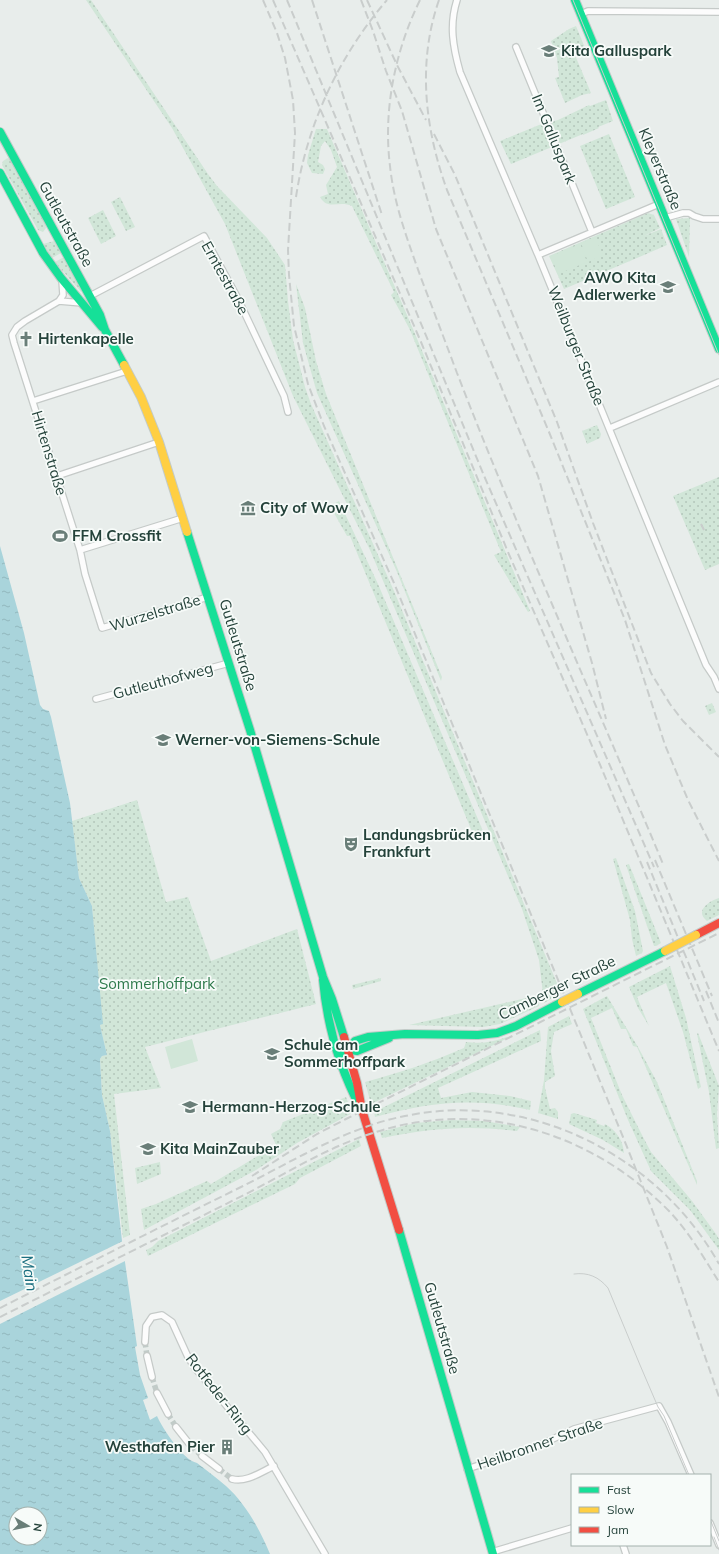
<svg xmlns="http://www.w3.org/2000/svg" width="719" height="1554" viewBox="0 0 719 1554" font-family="Mulish,sans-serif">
  <defs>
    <pattern id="grass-dots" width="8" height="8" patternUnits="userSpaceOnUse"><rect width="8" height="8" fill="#d1e6d8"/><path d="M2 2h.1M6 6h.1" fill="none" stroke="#b3c6ba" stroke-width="1.8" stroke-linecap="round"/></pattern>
    <pattern id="water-ripples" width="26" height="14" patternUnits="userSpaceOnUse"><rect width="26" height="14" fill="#a9d4db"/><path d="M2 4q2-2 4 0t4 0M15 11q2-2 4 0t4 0" fill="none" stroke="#91b7bd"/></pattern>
  </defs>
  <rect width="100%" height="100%" fill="#e8edeb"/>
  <path fill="url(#grass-dots)" d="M86,0H91L208,174L217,186L267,238L285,265L288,301L293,340L305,387L311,404L394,591L561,993L544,1003L539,960L522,909L370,550L293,396L225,224L172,128Z
    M576,26L585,48H572L591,93L582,95L565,103L555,78L559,77L557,58L551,41L569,29Z
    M606,100L613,121L598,127L599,128L583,135V134L511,164L500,141L539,125L558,120L589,105L590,106Z
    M316,129H327L413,329L530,611L528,612L494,555L501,552L410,330L401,313L391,295L394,292L352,206C339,200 328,211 320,197L328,194L326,185L337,167L331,150L325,141L321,146L318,162L323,165L325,169L323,174L312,173L307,163L308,155Z
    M609,134L635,197L606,209L580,146Z
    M8,158L12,161L45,223L46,228L43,232L38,230L2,165L3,161Z
    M120,197L135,227L126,231L111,202Z
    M103,210L116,236L101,244L88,218Z
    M648,213L654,215L660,228L644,236L661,229L667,245L644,255L637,238L644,255L564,289L549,256Z
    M690,218L689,257L676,219Z
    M54,241L61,253L52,258L43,244Z
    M64,257L81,290V292L55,262Z
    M296,284L305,308L316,361L326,394L442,677L441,681L397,572L317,393L303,343Z
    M597,425L601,434L600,438L587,444L582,431Z
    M719,477V564L705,570L673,496Z
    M339,501L378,584L483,831L473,834L350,536H347L330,506Z
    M712,703L716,712L709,715L705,706Z
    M137,800L166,902L188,897L211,961L297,929L316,1004L145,1047L161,1088L114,1094L130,1235L123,1238L110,1131L102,1095L100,1059L102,1056L107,1055L100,1025L102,1024L92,906L79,878L72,821Z
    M616,858L635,911L643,951L642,953L636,956L632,939L630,920L613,859Z
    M629,864L661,943L656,946H654L626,865Z
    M719,898V915L707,921C694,911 709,901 719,898Z
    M670,966L686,1018L701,1087L698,1089L683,1032L666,983L637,997L649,1026L638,1008L629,987Z
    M381,978V981L353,989L352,985Z
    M539,995V1006L500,1024L483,1027L409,1025Z
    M607,996L638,1047L657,1082L697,1181V1185L637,1047L633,1046L626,1029H621L612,1008L591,1018L622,1095L643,1137L651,1152L692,1201L716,1234L719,1239V1250L690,1210L651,1171L628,1120L583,1009Z
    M569,1016L572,1024L554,1032L551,1051L555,1076L545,1082V1088L550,1109L555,1108L558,1112V1119L538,1113L544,1080L548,1027Z
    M540,1030L541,1041L438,1088L441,1098L472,1092L510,1096L531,1101L530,1110C474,1097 430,1102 375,1117L374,1112Z
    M698,1033L719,1086L717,1114L719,1148L716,1149L709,1092L697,1034Z
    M507,1037L508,1038L371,1104L365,1082C399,1073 432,1062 464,1048L466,1042C481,1044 493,1042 507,1037Z
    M346,1097L352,1113L297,1143L256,1170L144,1230L141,1209L156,1204L207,1181L211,1184L276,1145L271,1134L280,1129L283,1122Z
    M574,1113L597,1120L596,1123L604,1126L605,1124C616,1130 623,1140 624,1153L603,1140L569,1124L571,1114Z
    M451,1120L484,1121L520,1127L517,1131C468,1125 431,1128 382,1138L380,1132L415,1123Z
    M359,1139L361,1146L300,1178L295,1184L148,1256L146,1250L152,1247L158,1241Z
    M160,1162L161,1174L137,1184L135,1168Z"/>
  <path fill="#d1e6d8" d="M595,237L603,255L588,262L581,243Z
    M580,244L587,262L558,274L551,256Z
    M192,1039L198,1061L171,1069L165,1047Z"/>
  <path fill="url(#water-ripples)" fill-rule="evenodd" d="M0,546L24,633L40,705L43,709L49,711L51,717L70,803L79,878L92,906L103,1024L100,1025L107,1055L102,1056L100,1059L102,1095L110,1131L122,1241L137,1346L135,1347L140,1375L148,1398L143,1400L150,1420L157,1416C163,1429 183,1460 197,1463C207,1471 217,1478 226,1486C246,1504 260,1530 270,1554H0ZM16,1514H40V1538H16Z"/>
  <path fill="#e8edeb" d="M125,1240L127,1260L0,1324V1301Z"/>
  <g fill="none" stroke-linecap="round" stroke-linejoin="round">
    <path stroke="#c1cbc8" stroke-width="5.5" stroke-dasharray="5.5 3" stroke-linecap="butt" d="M145,1342L147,1356
      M152,1377L157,1393
      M168,1414L176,1427
      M191,1446L202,1456
      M219,1469L232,1479"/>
    <g stroke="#c5cac8" stroke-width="8">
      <path id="street" d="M457,0C449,25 453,47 460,72L538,255L706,665L714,677L719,689
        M581,14L588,11L719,12
        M516,47L592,232
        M665,218L683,213H689L694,216L703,219H719
        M538,255L659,204
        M62,280L63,295L59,301L25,321L17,327L12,335L14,343L80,550L85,574L102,628L208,597
        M90,296L204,236L237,297L284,396L288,412
        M59,301L82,303
        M33,401L127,371
        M610,428L719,382
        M57,476L159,442
        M80,550L183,518
        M96,699L229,663
        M145,1342L146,1326L152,1317L162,1315L172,1322L188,1357L195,1368L265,1452L325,1554
        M147,1356L152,1377
        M157,1393L168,1414
        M176,1427L191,1446
        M202,1456L219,1469
        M467,1469L538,1446L574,1429L659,1406L668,1422L691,1475
        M232,1479C246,1483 261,1472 274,1466
        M710,1523L719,1545
        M623,1545L626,1554
        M492,1552L572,1528"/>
    </g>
    <g stroke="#c3cbc8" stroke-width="10">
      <path id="fast" d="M575,0L719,349
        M0,132L100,315L105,330L124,365
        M0,173L43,253L61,278L102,327
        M187,532L250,730L323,977L332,999L344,1037
        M323,980C327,1025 339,1067 360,1107
        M578,994L665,951
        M344,1048L357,1051L389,1038
        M341,1066L344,1055L355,1041L368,1037L405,1034L478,1035L497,1033L516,1026L562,1002
        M399,1230L493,1554"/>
    </g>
    <g stroke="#c3cbc8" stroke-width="10">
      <path id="slow" d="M124,365L141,397L159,442L187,532"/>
    </g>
    <g stroke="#c3cbc8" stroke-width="10">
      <path id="jam" d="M696,935L719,923
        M344,1037L357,1083L362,1110L399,1230"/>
    </g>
    <use href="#street" stroke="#fcfcfc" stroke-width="5.5"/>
    <use href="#fast" stroke="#16e098" stroke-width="8"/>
    <use href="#slow" stroke="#ffcf43" stroke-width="8"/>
    <use href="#jam" stroke="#f24e42" stroke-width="8"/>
    <path stroke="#c9cdcc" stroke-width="1" d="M573,0L719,355
      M574,1274C588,1272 599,1277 608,1288L640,1365L658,1407L664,1416L689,1475
      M710,1519L719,1541
      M714,1537L719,1550"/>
    <path stroke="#c9cdcc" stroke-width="2" stroke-dasharray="8 4" stroke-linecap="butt" d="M263,0L277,33L285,58L293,100L295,133L288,250L289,275L294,326L308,384L324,426L394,583L623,1137L667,1247L719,1397
      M273,0L421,342L508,552L596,755L719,1051
      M287,0L485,478L654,867
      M312,0L382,215
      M361,0L373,31L386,71L402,111L436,229L538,476L592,663L606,719
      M367,0L397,65L426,120
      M420,0C395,51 383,110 390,166C394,205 408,241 421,278C433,309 445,341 457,373C521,539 595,700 663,864
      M439,0C417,63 425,129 447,190L549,432L625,620L665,745L688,800L719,861
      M434,134L455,175L557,422L593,523L651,673L670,704L683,721L719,757
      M296,197C307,124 339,56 387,0
      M701,524L704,530
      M655,860L712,996
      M647,862L704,1001
      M706,991L719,1023
      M252,1176L317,1134L346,1119L719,933
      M0,1308C81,1267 162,1226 243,1186C295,1160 348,1127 405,1116C529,1090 658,1155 719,1264
      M0,1317C78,1278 156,1239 234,1200C281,1177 326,1147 376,1132C482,1098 592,1133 669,1211C689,1232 704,1258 719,1282"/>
    <g stroke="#c3cbc8" stroke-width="10" stroke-linecap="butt">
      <path id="slow-bridge" d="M665,951L696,935
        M562,1002L578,994"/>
    </g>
    <use href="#slow-bridge" stroke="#ffcf43" stroke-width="8"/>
  </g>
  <defs>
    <g id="school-bare" transform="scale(1.2)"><path d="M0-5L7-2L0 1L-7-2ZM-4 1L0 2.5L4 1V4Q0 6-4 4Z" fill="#697e78" stroke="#f7fbf9" stroke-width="2.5" paint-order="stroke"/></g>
    <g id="church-bare" transform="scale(1.2)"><path d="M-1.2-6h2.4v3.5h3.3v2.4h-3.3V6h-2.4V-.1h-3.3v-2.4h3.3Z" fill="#697e78" stroke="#f7fbf9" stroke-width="2.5" paint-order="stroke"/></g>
    <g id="museum-bare" transform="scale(1.2)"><path d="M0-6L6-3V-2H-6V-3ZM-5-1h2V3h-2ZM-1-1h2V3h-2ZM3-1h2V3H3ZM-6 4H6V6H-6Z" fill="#697e78" stroke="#f7fbf9" stroke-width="2.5" paint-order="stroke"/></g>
    <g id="stadium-bare" transform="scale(1.2)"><path d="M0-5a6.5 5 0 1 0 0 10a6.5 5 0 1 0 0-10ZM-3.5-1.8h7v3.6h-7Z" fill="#697e78" stroke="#f7fbf9" stroke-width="2.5" paint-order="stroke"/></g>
    <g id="theatre-bare" transform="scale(1.2)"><path d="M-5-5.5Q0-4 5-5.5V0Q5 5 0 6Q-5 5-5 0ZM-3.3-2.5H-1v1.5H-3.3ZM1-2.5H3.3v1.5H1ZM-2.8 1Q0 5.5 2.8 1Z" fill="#697e78" stroke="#f7fbf9" stroke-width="2.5" paint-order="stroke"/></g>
    <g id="building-bare" transform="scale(1.2)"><path d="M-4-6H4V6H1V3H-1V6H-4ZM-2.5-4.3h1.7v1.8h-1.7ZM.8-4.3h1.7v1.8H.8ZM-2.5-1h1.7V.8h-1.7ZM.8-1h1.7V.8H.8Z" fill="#697e78" stroke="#f7fbf9" stroke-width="2.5" paint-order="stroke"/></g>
  </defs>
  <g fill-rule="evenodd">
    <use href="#school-bare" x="549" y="51"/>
    <use href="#school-bare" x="668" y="287"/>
    <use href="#church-bare" x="26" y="339"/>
    <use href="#museum-bare" x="248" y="508"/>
    <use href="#stadium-bare" x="60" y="536"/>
    <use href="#school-bare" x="163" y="740"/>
    <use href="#theatre-bare" x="351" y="844"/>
    <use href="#school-bare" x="272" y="1054"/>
    <use href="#school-bare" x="190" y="1107"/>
    <use href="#school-bare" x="148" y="1149"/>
    <use href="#building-bare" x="227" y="1447"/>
  </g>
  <g text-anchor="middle" stroke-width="3.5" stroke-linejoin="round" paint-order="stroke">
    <g font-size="15" font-weight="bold" fill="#24423a" stroke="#f7fbf9" text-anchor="start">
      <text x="561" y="56">Kita Galluspark</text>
      <text x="656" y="283" text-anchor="end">AWO Kita<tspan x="656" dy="17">Adlerwerke</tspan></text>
      <text x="38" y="344">Hirtenkapelle</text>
      <text x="260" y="513">City of Wow</text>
      <text x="72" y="541">FFM Crossfit</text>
      <text x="175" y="745">Werner-von-Siemens-Schule</text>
      <text x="363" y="840">Landungsbrücken<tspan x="363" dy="17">Frankfurt</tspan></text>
      <text x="284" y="1050">Schule am<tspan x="284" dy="17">Sommerhoffpark</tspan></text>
      <text x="202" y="1112">Hermann-Herzog-Schule</text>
      <text x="160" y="1154">Kita MainZauber</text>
      <text x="215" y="1452" text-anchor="end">Westhafen Pier</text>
    </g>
    <g font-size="15" fill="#24423a" stroke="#f7fbf9">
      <text transform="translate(554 139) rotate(68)" y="5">Im Galluspark</text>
      <text transform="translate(660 169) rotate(67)" y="5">Kleyerstraße</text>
      <text transform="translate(66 224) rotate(61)" y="5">Gutleutstraße</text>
      <text transform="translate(225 278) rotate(61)" y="5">Erntestraße</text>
      <text transform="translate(576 346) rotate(68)" y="5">Weilburger Straße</text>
      <text transform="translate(49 453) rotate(73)" y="5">Hirtenstraße</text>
      <text transform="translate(155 613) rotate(-17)" y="5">Wurzelstraße</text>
      <text transform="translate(238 645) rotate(73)" y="5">Gutleutstraße</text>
      <text transform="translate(163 681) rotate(-15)" y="5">Gutleuthofweg</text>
      <text transform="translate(557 988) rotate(-26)" y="5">Camberger Straße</text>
      <text transform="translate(442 1328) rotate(74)" y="5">Gutleutstraße</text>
      <text transform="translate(219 1394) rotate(52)" y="5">Rotfeder-Ring</text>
      <text transform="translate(540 1444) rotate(-19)" y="5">Heilbronner Straße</text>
    </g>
    <g font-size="15" fill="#2d7a4b" stroke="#f7fbf9">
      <text x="157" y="989">Sommerhoffpark</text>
    </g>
    <g font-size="16" font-style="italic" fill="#1c6f80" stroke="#f7fbf9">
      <text transform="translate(30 1273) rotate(81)" y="6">Main</text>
    </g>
  </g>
  <rect x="571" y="1474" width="140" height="72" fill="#f7fbf9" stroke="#a3b1ad"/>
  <rect x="579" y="1487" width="20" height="6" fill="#16e098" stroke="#a3b1ad"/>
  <text x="607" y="1494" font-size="12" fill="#24423a">Fast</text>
  <rect x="579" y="1507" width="20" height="6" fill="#ffcf43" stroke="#a3b1ad"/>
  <text x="607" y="1514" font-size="12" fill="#24423a">Slow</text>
  <rect x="579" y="1527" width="20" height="6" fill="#f24e42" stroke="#a3b1ad"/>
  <text x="607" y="1534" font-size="12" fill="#24423a">Jam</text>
  <g transform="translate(28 1526) rotate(99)"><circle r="19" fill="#f7fbf9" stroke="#a3b1ad"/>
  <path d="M0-3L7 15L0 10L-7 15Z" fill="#697e78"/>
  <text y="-6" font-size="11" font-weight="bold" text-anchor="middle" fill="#24423a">N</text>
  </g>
</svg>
